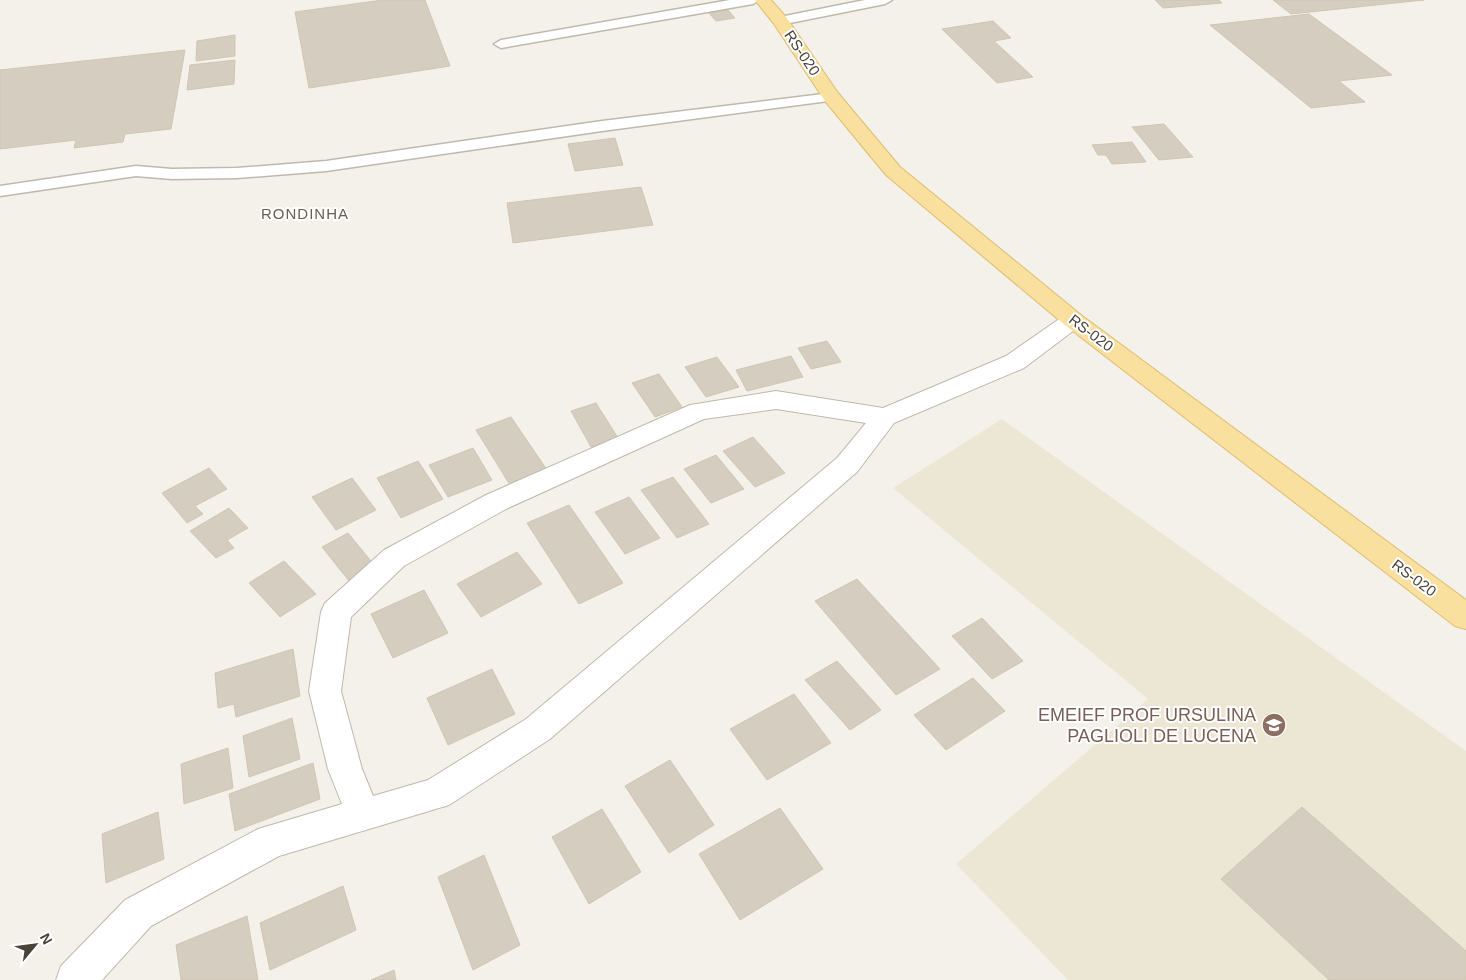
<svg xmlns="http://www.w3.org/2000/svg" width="1466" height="980" viewBox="0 0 1466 980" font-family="Arial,sans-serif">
  <rect width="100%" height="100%" fill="#f4f1ea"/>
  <path fill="#ece6d5" d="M1002,419L1466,751V980H1068L956,864L1148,699L893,488Z"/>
  <path fill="#d5cdc0" stroke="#d0c5b3" d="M383,0H425L450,66L309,88L295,12Z
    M1155,0H1219L1222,3L1163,8Z
    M1273,0H1424L1291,14Z
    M728,10L735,18L716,21L709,13Z
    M1309,14L1392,75L1339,81L1365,102L1311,108L1210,25Z
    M993,21L1011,38L994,41L1033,77L997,83L942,29Z
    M235,35V56L196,61L197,41Z
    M185,50L171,129L125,134L123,142L74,148L76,140L0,149V70Z
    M235,60L234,84L187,90L190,65Z
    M1164,124L1193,157L1159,160L1132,127Z
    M615,138L623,165L575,171L568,144Z
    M1132,142L1146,162L1112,164L1106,155H1098L1092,145Z
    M641,187L653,225L513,243L507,203Z
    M827,341L841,362L811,369L798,348Z
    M791,356L803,377L747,391L736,370Z
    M717,357L739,387L706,397L685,367Z
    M659,374L682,407L655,417L632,383Z
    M596,403L618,438L591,447L571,411Z
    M511,417L547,470L510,485L476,430Z
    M753,437L785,473L755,487L723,451Z
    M473,448L492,480L448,497L429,465Z
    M716,455L744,489L711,503L684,469Z
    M418,461L443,499L401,518L377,478Z
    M209,468L227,489L195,506L203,514L187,523L162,493Z
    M673,477L709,524L677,538L641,490Z
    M352,478L376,510L336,530L312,497Z
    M629,497L660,538L625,554L595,512Z
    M569,505L623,583L579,604L527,523Z
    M229,508L248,528L227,540L234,548L216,558L190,531Z
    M348,533L375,566L349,581L322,547Z
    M517,552L542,584L481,617L457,584Z
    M284,561L316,594L280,617L249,583Z
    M857,579L940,669L896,695L815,601Z
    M424,590L448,633L393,658L371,614Z
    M982,618L1023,661L992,679L952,636Z
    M293,649L300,696L236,717L234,704L218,708L215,673Z
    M837,661L881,710L850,730L805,680Z
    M492,669L515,714L448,745L427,698Z
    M973,678L1005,711L946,750L914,715Z
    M794,694L831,743L767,780L730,729Z
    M292,718L300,759L249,777L243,736Z
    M228,748L233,788L184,804L181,764Z
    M670,760L714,825L669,853L625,786Z
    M313,763L320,799L235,831L229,794Z
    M1302,807L1466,951V980H1329L1221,879Z
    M780,808L823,869L740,920L699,854Z
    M602,809L641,872L589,904L552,837Z
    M158,812L164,859L106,883L102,834Z
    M484,855L520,945L473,970L438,877Z
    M343,886L356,930L270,970L260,923Z
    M247,916L258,980H181L176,945Z
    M394,970L396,980H371Z"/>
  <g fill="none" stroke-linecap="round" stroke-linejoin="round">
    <g stroke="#bfb9ad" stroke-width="3">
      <path id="lane" d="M730,0H760L753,4L501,48L494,44L501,40Z
        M865,0H892L885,4L780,25L773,21L780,17Z
        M831,93L836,94L838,97L836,100L602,131L326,171L237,178L172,179L136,176L0,196V186L136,166L172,169L237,168L326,161L602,121Z"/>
    </g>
    <g stroke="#bfb9ad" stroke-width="2">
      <path id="street" d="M1073,313L1081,315L1085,320L1081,325L1024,368L894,423L857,472L550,739L449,805L279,856L151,926L102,980H56L61,966L125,900L258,829L342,804L328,769L309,691L321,612L325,603L384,550L486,495L690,405L776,391L883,408L1006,356L1065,315ZM776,409L866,423L837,458L526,719L428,780L373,796L362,769L341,691L351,617L404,566L506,509L704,419Z"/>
    </g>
    <g stroke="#debd6e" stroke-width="2">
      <path id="primary" d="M755,0H771L786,17L838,93L900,167L1081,315L1466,600V629L1455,626L1065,325L886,175L825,101L774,24Z"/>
    </g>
    <use href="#lane" fill="#fff" fill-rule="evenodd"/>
    <use href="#street" fill="#fff" fill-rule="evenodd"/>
    <use href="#primary" fill="#f9e09e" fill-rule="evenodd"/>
  </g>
  <defs>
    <g id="school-disc" transform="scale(1.25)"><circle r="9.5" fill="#8d6e63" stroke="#fff"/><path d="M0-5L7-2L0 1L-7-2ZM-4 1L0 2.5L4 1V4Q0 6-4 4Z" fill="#fff"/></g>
  </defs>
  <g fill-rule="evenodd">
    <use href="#school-disc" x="1274" y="725"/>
  </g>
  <g text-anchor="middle" stroke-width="4" stroke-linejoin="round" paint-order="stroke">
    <g font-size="15" fill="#484238" stroke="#fff">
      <text transform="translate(802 53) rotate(56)" y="5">RS-020</text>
      <text transform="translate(1091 333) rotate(37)" y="5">RS-020</text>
      <text transform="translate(1414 578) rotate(37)" y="5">RS-020</text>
    </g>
    <g font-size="15" letter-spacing="1" fill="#6a6050" stroke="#fff">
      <text x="305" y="219">RONDINHA</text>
    </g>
    <g font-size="18" fill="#785e54" stroke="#fff" text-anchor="end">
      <text x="1256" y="721">EMEIEF PROF URSULINA<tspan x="1256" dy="21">PAGLIOLI DE LUCENA</tspan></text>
    </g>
  </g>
  <g transform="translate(35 945) rotate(61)" stroke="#ffffff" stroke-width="4" paint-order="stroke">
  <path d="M0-4L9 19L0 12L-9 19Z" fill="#484238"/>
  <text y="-8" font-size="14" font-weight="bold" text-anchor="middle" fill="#484238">N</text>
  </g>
</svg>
